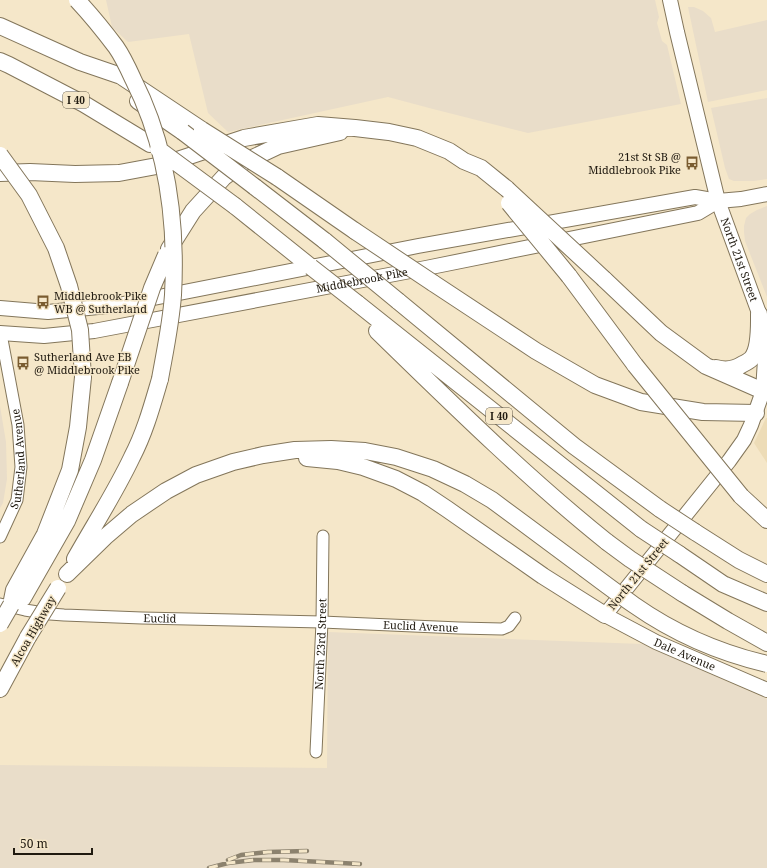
<svg xmlns="http://www.w3.org/2000/svg" width="767" height="868" viewBox="0 0 767 868" font-family="'Noto Serif',serif">
  <rect width="100%" height="100%" fill="#f5e7c9"/>
  <path fill="#eddcb7" d="M766,418H767V463L754,443Z"/>
  <path fill="#e9ddc9" d="M106,0H655L659,17L657,23L662,41L667,45L681,104L528,133L433,109L388,97L228,132L208,113L189,34L128,42L112,27Z
    M688,7H694L703,11L711,18L715,32L767,20V90L708,102Z
    M767,98V179L754,181H734L729,179L725,168L711,108Z
    M767,206V297L745,241L744,232V226L746,218L750,214L757,210Z
    M0,406L6,442L7,479L3,503L0,508Z
    M328,632L642,644L767,699V868H0V765L327,768Z"/>
  <g fill="none" stroke-linecap="round" stroke-linejoin="round">
    <g stroke="#83765b" stroke-width="13">
      <g id="minor">
        <path id="s1" d="M0,537L17,500L21,467L18,425L1,334"/>
        <path id="s2" d="M0,604L25,610L50,614L64,615L142,618L322,622L459,628L502,629L509,626L515,618"/>
        <path id="s3" d="M316,752L322,622L323,536"/>
      </g>
    </g>
    <g stroke="#83765b" stroke-width="16">
      <g id="major">
        <path id="s4" d="M670,0L677,32L718,201L759,313L766,344L763,391L751,425L744,440L729,461L605,615L656,642L767,690"/>
        <path d="M0,308L48,312L118,305L418,246L695,197L718,201L741,199L767,194"/>
        <path id="s5" d="M0,333L44,336L94,331L426,268L698,213L718,201"/>
      </g>
    </g>
    <g stroke="#83765b" stroke-width="18">
      <path id="highway" d="M0,26L80,62L121,76L202,130
        M0,61L9,65L84,104L150,144
        M138,101L183,132
        M0,173L30,172L75,174L119,173L162,165L244,138L318,125L355,128L389,132L417,138L449,151L464,161L481,168L507,189
        M277,177L355,231
        M255,187L325,241
        M235,206L311,267
        M169,249L193,211L224,177L244,162L278,146L340,132
        M569,276L635,365
        M604,279L661,333L706,366L763,391
        M433,283L536,351L595,385L641,402L703,412L756,413
        M398,301L574,446L660,509
        M357,303L641,529
        M377,331C451,403 526,477 607,542
        M716,368C726,371 734,370 743,364C745,363 749,361 751,359C760,350 759,326 759,314
        M307,458L338,461L363,467L396,479L423,493L447,509L543,576L605,615
        M741,496L767,520
        M695,532L739,560L767,574
        M679,554L723,584L767,603
        M75,559C94,525 115,493 132,457C145,432 152,406 160,379
        M67,574L105,537L132,514L166,491L196,475L233,462L263,455L295,450L331,449L365,451L396,457L433,469L465,484L492,500L585,569
        M682,593L728,621L767,643
        M11,605L23,598L67,521L93,460L120,383
        M11,605L14,590L45,534L70,470L78,427L83,377
        M0,689L28,637"/>
    </g>
    <use href="#minor" stroke="#fff" stroke-width="11"/>
    <use href="#major" stroke="#fff" stroke-width="14"/>
    <use href="#highway" stroke="#fff" stroke-width="16"/>
    <g stroke="#8c826e" stroke-width="4.5">
      <path id="rail" d="M228,860L241,855L268,852L307,851
        M209,868L228,863L254,860H284L360,864"/>
    </g>
    <use href="#rail" stroke="#f5e7c9" stroke-width="3" stroke-dasharray="9" stroke-linecap="butt"/>
    <g stroke="#83765b" stroke-width="18" stroke-linecap="butt">
      <path id="highway-bridge" d="M77,0C91,15 104,31 116,47C123,57 128,68 133,79C167,146 177,221 173,295C171,323 165,351 160,379
        M202,130L277,177
        M183,132L255,187
        M158,149L235,206
        M0,155L29,195L56,248L69,286L80,330L83,377
        M507,189L604,279
        M509,203L569,276
        M355,231L433,283
        M325,241L398,301
        M311,267L357,303
        M635,365L741,496
        M120,383L152,288L166,255
        M660,509L695,532
        M641,529L679,554
        M607,542L630,559L682,593
        M585,569C601,581 617,593 634,605C674,633 720,653 767,664
        M0,624L11,605
        M28,637L58,588"/>
    </g>
    <use href="#highway-bridge" stroke="#fff" stroke-width="16"/>
  </g>
  <defs>
    <g id="bus-bare" transform="scale(1.08)"><path d="M-5-6H5V4H4V6H2V4H-2V6H-4V4H-5ZM-3.5-4V0h7V-4ZM-3.5 1.2v1.5H-2V1.2ZM2 1.2v1.5H3.5V1.2Z" fill="#7a5c30" stroke="#f5e7c9" stroke-width="2.5" paint-order="stroke"/></g>
  </defs>
  <g fill-rule="evenodd">
    <use href="#bus-bare" x="692" y="163"/>
    <use href="#bus-bare" x="43" y="302"/>
    <use href="#bus-bare" x="23" y="363"/>
  </g>
  <g text-anchor="middle" stroke-width="3" stroke-linejoin="round" paint-order="stroke">
    <g fill="#f5e7c9" stroke="#605848" stroke-width="1">
      <rect x="63" y="92" width="26" height="16" rx="3"/>
      <rect x="486" y="408" width="26" height="16" rx="3"/>
    </g>
    <g font-size="10" font-weight="bold" fill="#201a10">
      <text x="76" y="104">I 40</text>
      <text x="499" y="420">I 40</text>
    </g>
    <g font-size="11" fill="#201a10" stroke="#f5e7c9" text-anchor="start">
      <text x="681" y="161" text-anchor="end">21st St SB @<tspan x="681" dy="13">Middlebrook Pike</tspan></text>
      <text x="54" y="300">Middlebrook Pike<tspan x="54" dy="13">WB @ Sutherland</tspan></text>
      <text x="34" y="361">Sutherland Ave EB<tspan x="34" dy="13">@ Middlebrook Pike</tspan></text>
    </g>
    <g font-size="11" fill="#201a10" stroke="#f5e7c9">
      <text dy="4" stroke="none"><textPath href="#s4" startOffset="269">North 21st Street</textPath></text>
      <text dy="4" stroke="none"><textPath href="#s5" startOffset="367">Middlebrook Pike</textPath></text>
      <text dy="4" stroke="none"><textPath href="#s1" startOffset="82">Sutherland Avenue</textPath></text>
      <text transform="translate(638 574) rotate(-51)" y="4">North 21st Street</text>
      <text dy="4" stroke="none"><textPath href="#s2" startOffset="161">Euclid</textPath></text>
      <text dy="4" stroke="none"><textPath href="#s2" startOffset="422">Euclid Avenue</textPath></text>
      <text transform="translate(33 631) rotate(-60)" y="4">Alcoa Highway</text>
      <text dy="4" stroke="none"><textPath href="#s3" startOffset="108">North 23rd Street</textPath></text>
      <text dy="4" stroke="none"><textPath href="#s4" startOffset="770">Dale Avenue</textPath></text>
    </g>
  </g>
  <path d="M14 848v6h78v-6" fill="none" stroke="#201a10" stroke-width="2"/>
  <text x="20" y="848" font-size="12" fill="#201a10" stroke="#f5e7c9" stroke-width="3" paint-order="stroke">50 m</text>
</svg>
